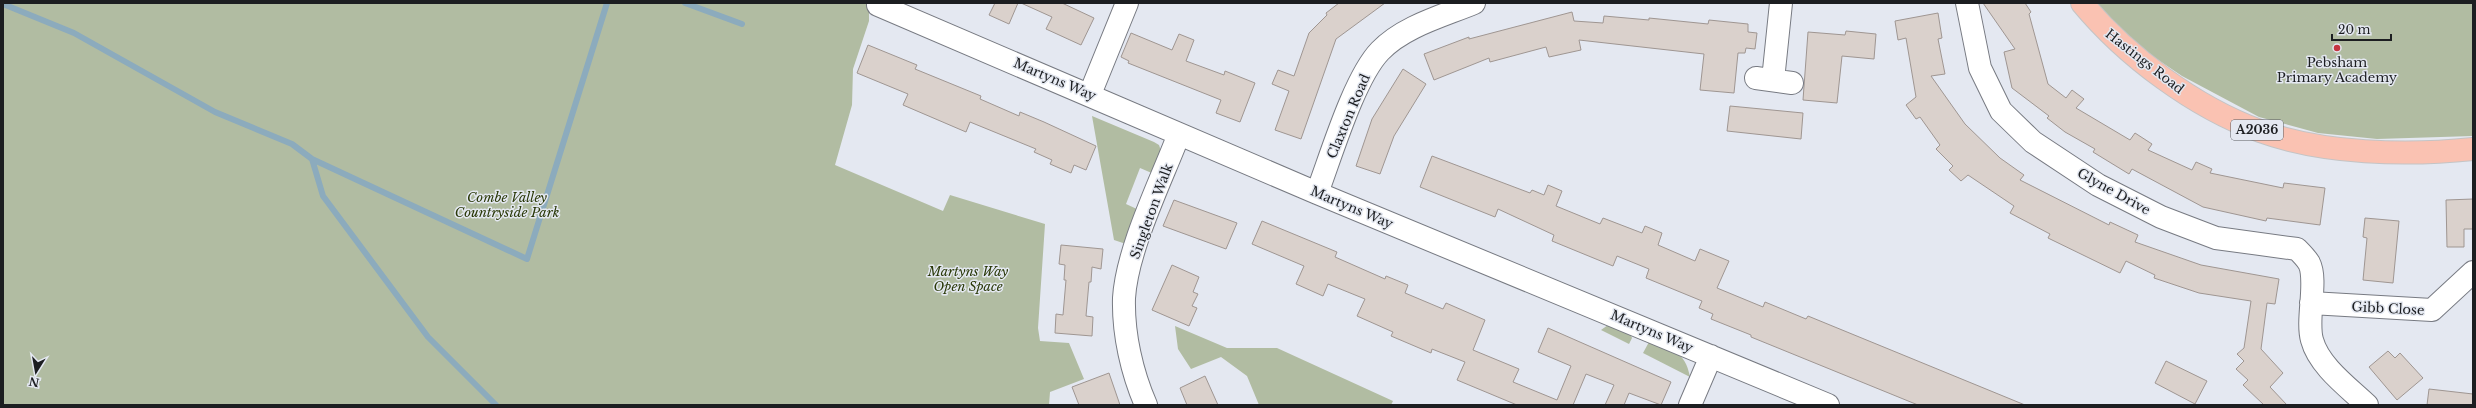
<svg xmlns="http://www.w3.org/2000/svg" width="2476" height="408" viewBox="0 0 2476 408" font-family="'Libre Baskerville',serif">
  <rect width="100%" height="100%" fill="#e4e8f1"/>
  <path fill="#b1bca2" d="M3,3H869V21L853,69L852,105L835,165L943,211L950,195L1045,224L1038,328L1040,341L1069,343L1084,379L1050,392L1049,405H3Z
    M2096,3H2473V136L2377,139L2318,133L2259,117L2182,76L2145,51L2110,20Z
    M1092,116L1154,142L1159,145L1162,154L1154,174L1140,168L1126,204L1139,210L1126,244L1114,240Z
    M1608,325L1630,333L1632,338L1629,344L1601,330Z
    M1175,326L1227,348H1277L1393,401L1391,405H1259L1247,376L1221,357L1191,369L1178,349Z
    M1649,342C1672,351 1685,350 1690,377L1643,353Z"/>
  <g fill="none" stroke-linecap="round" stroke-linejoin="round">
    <path stroke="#8cabbd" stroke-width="6" d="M685,3L742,24
      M3,4L74,33L215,112L292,144L312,159L323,196L428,337L496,405
      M312,159L527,259L607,3"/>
  </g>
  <path fill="#dad1cc" stroke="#9f9692" d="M995,3H1018L1009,24L989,15Z
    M1021,3H1062L1094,18L1081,45L1046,29L1052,17Z
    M1339,3H1385L1336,39L1301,139L1275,130L1289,91L1272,84L1278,70L1294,76L1309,33L1327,15L1326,13Z
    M1983,3H2025L2031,12L2029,14L2048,84L2066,98L2072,90L2084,99L2076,108L2130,140L2135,133L2152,144L2148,150L2192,170L2196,162L2212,169L2210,173L2283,188L2284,183L2325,188L2320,225L2267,218L2266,221L2203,207L2132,169L2129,174L2093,152L2095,149L2065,132L2047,118L2049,116L2012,88L2004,52L2015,49Z
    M1572,12L1574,21L1603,23L1604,16L1649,20V18L1708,24L1709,20L1748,24V32L1757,33L1755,49L1746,48L1745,53H1738L1734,93L1700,90L1704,54L1579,40L1581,50L1549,57L1546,47L1490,62L1489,58L1434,80L1424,54L1469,37V39Z
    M1938,13L1942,38L1938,39L1945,74L1931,76L1965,124L2000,158L2024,175L2020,180L2109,225L2110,222L2138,235L2135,242L2201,265L2279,279L2275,304L2267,303L2261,349L2283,373L2270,387L2287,405H2264L2243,385L2248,380L2236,369L2244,361L2237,354L2244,348L2251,301L2199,293L2154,278L2155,275L2126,261L2120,273L2048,238L2050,234L2010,213L2014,206L1968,175L1961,181L1949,170L1953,166L1936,149L1940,145L1920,117L1916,119L1906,105L1916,97L1906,38L1898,40L1895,21Z
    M1846,31L1876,34L1874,59L1842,56L1837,103L1803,100L1808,32L1845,35Z
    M1131,33L1172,50L1179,34L1194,40L1186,61L1224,75L1225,71L1255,83L1240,122L1216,113L1221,100L1128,63L1129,61L1121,57Z
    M868,45L917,65L915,69L981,96L980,99L1019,116L1020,112L1044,122L1096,146L1086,170L1074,165L1071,173L1050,164L1052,160L1034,152L1036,149L970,122L966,132L903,105L908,94L857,73Z
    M1403,69L1426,84L1394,136L1380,174L1356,166L1372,119Z
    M1730,106L1803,113L1801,139L1727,131Z
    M1432,156L1530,193L1532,190L1544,195L1548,185L1562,191L1556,206L1600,224L1603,218L1642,233L1645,226L1662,233L1658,245L1695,261L1700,249L1729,261L1717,288L1763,307L1765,302L1806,319L1808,316L2025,405H1918L1751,337V335L1711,319L1713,314L1699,308L1702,301L1646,278L1649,269L1617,256L1613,266L1552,241L1554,235L1498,209L1495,217L1420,187Z
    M2473,199V229H2464V247H2447L2446,200Z
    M1174,200L1237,223L1226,249L1163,226Z
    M2365,218L2399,221L2393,283L2363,280L2367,238L2363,237Z
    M1262,221L1337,252L1335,257L1385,279L1386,276L1408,285L1405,293L1443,309L1446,303L1485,320L1473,350L1519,369L1513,382L1557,400L1571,366L1538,352L1548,328L1671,382L1661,405L1629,393L1624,405H1605L1614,385L1586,374L1573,405H1517L1457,380L1465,362L1432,349L1431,353L1391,336L1393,332L1357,316L1365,299L1328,284L1323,296L1296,284L1304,266L1252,244Z
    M1061,245L1103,249L1101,269L1092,267L1091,282H1089L1086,316L1093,317L1092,336L1055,333L1056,314L1063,315L1066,280H1064L1065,265L1059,264Z
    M1172,265L1199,277L1193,292L1198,294L1192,306L1197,308L1189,326L1152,310Z
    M2388,351L2395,358L2400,353L2423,378L2397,400L2369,367Z
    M2166,361L2207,381L2195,404L2155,383Z
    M1109,373L1120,405H1079L1072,387Z
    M1205,376L1218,405H1187L1180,388Z
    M2429,389L2473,394V405H2427Z"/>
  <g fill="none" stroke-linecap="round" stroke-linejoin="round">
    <g stroke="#777a82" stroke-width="24">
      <path id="minor" d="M1967,3L1980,68L2001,111L2033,142L2098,185L2161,217L2216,238L2297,249C2301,253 2306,258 2309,263C2318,280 2306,319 2312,340C2319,366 2348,387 2367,405
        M878,5L1317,193L1828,405
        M1756,78L1792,83
        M1773,80L1781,3
        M1090,94L1127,3
        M1317,193C1331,156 1354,78 1380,51C1404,26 1443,16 1474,3
        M2311,303L2432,310L2473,272
        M1146,405C1132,373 1123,334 1124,298C1127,249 1161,181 1179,134
        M1690,405L1711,356"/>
    </g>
    <g stroke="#c4c4c5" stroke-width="24">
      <path id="major" d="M2082,3C2126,56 2194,107 2260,131C2323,154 2406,156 2473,149"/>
    </g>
    <use href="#minor" stroke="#fff" stroke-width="22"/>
    <use href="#major" stroke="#fac2b2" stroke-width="22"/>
  </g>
  <circle fill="#c43440" stroke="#e4e8f1" stroke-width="1.5" cx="2337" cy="48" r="4"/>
  <g text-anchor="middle" stroke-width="3" stroke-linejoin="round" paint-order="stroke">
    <rect fill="#e4e8f1" stroke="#585b5f" stroke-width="1" x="2231" y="120" width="52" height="20" rx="3"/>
    <g font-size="12" font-weight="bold" fill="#1c1e21">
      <text x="2257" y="134">A2036</text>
    </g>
    <g font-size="13" fill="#1c1e21" stroke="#e4e8f1">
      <text transform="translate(2145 61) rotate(38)" y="5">Hastings Road</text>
      <text transform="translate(1055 79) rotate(23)" y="5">Martyns Way</text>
      <text transform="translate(1348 116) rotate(-67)" y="5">Claxton Road</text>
      <text transform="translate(2114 191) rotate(29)" y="5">Glyne Drive</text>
      <text transform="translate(1352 207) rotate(23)" y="5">Martyns Way</text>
      <text transform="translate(1151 211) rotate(-70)" y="5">Singleton Walk</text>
      <text transform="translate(2388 308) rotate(3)" y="5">Gibb Close</text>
      <text transform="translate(1652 331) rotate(23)" y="5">Martyns Way</text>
    </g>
    <g font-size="13" fill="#1c1e21" stroke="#e4e8f1">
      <text x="2337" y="67">Pebsham<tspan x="2337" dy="15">Primary Academy</tspan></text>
    </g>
    <g font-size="13" font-style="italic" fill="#293807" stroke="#e4e8f1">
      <text x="507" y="202">Combe Valley<tspan x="507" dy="15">Countryside Park</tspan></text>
      <text x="968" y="276">Martyns Way<tspan x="968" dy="15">Open Space</tspan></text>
    </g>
  </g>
  <rect width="2476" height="408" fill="none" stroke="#1c1e21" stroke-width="8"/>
  <g transform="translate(36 372) rotate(191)" stroke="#e4e8f1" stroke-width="3" paint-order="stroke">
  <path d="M0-3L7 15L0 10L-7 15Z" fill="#1c1e21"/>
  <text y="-6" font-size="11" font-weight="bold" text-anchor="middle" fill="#1c1e21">N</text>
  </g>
  <path d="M2332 34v6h59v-6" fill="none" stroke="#1c1e21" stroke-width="2"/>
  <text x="2338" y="34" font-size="12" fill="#1c1e21" stroke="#e4e8f1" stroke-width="3" paint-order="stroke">20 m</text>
</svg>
